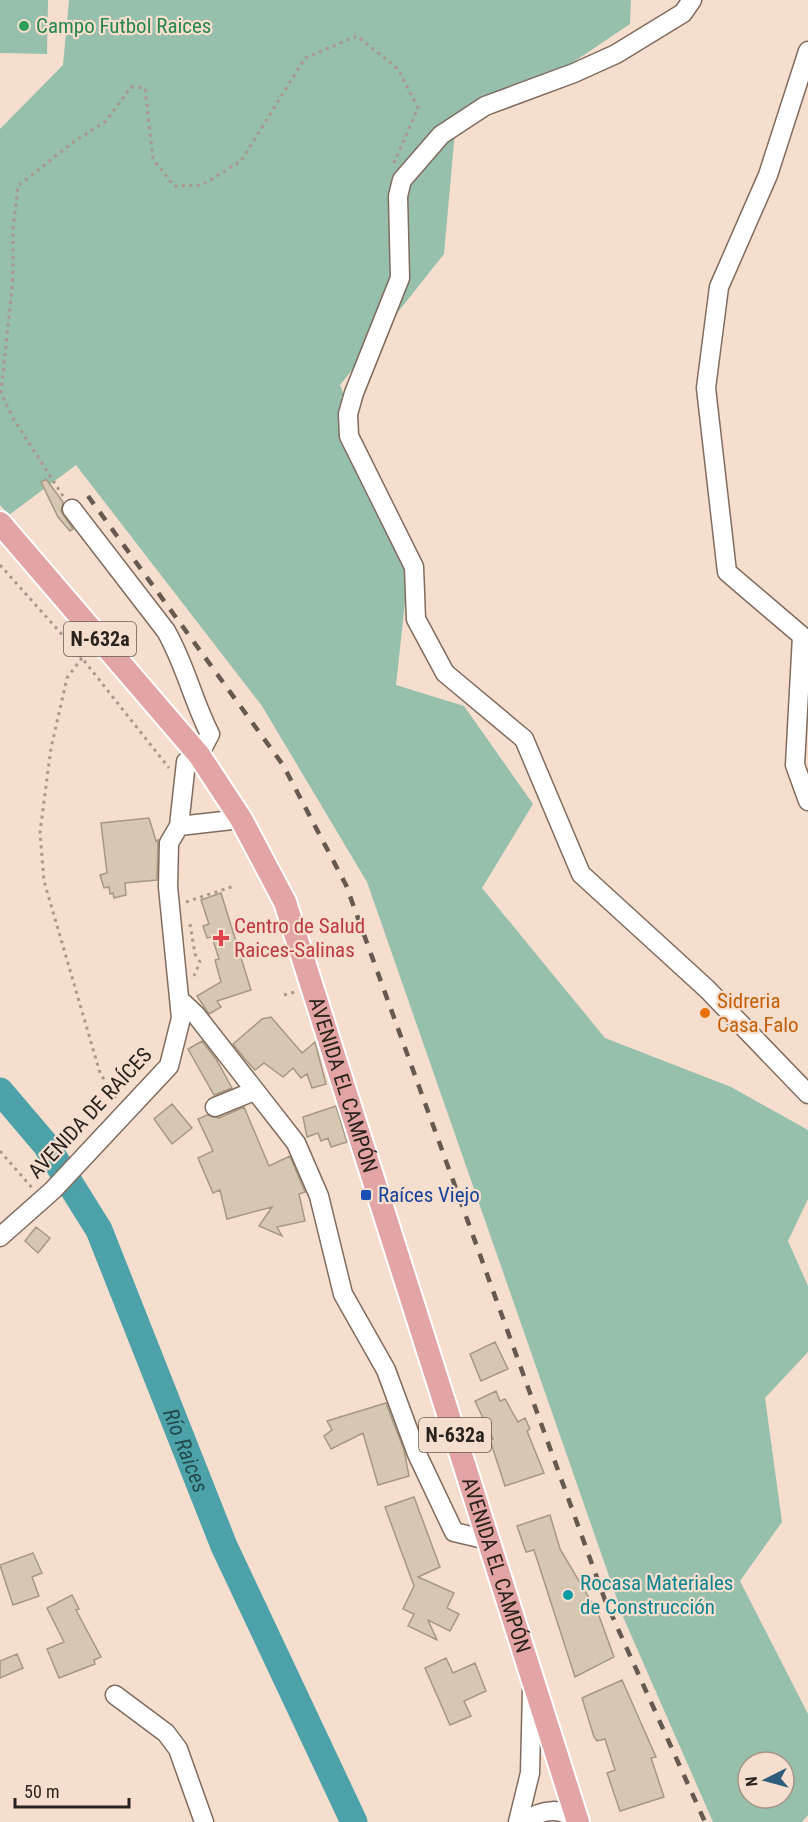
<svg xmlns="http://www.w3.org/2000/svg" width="808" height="1822" viewBox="0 0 808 1822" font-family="'Roboto Condensed',sans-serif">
  <rect width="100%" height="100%" fill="#f5dece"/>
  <path fill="#96bfac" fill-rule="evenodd" d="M0,0H48L47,54L0,53Z
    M69,0H631L630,24L572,63L455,131L444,254L340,385L409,565L396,685L464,706L533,804L482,888L605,1038L731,1087L808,1130V1199L788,1241L808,1286V1352L765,1398L782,1522L740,1581L808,1714V1815L802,1822H713L624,1619L367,882L262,706L76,465L9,515L0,505V129L63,65ZM748,1762H784V1798H748Z"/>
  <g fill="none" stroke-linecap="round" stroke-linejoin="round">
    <path stroke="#4da2a9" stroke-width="27" id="s1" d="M0,1091L46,1145L99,1230L224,1546L354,1822"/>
  </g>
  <path fill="#d5c7b1" stroke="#a59884" stroke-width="1.5" d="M46,479L63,502L61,511L73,529L70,531L58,517L41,482Z
    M149,818L156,841L158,840L157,880L125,883L126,895L114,898L113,893L110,894L109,887L104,888L100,875L107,873L101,823Z
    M221,893L251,990L217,1001L221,1007L209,1014L197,996L221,982L215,960L219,959L212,937L207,938L203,926L209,924L201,900Z
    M271,1017L302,1053L315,1042L326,1084L312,1088L307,1074L301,1078L293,1068L283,1077L264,1063L255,1070L245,1059L233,1044L262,1019Z
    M202,1041L216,1059L232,1088L214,1095L188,1049Z
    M172,1104L192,1128L172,1144L154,1119Z
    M336,1106L347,1142L331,1147L328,1138L321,1141L318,1133L307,1137L303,1117Z
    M244,1107L269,1166L290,1156L305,1192L299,1194L305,1221L277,1227L282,1236L259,1226L272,1207L227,1219L220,1190L213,1193L198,1158L213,1151L198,1119L207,1115L219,1118Z
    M36,1227L50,1238L38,1253L25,1241Z
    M495,1342L508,1369L481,1381L470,1354Z
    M496,1391L500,1401L505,1399L518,1422L525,1418L530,1429L527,1431L544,1473L505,1486L490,1440L493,1439L475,1401Z
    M386,1403L404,1450L409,1476L378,1485L363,1433L331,1449L324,1436L332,1430L327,1421Z
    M414,1497L440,1567L418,1577L454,1593L447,1608L459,1614L450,1631L428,1620L437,1640L408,1626L414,1614L403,1609L414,1586L385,1507Z
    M550,1515L560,1549L598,1613L614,1657L575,1677L534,1550L526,1552L517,1526Z
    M33,1553L42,1573L32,1577L39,1596L13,1605L0,1565Z
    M72,1595L79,1609L76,1610L101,1657L94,1660L95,1664L59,1678L47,1649L64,1642L47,1608Z
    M17,1654L23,1668L0,1678V1661Z
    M446,1658L453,1673L475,1663L486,1691L464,1701L471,1716L450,1725L425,1668Z
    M622,1680L656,1757L651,1758L664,1797L620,1811L607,1773L615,1770L605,1739L597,1741L594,1737L582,1698Z"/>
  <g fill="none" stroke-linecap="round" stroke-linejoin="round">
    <g stroke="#806c5f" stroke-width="21">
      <path id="minor" d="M692,0L683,13L616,54L574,73L485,106L441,135L402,180L398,196L400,278L354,393L348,414L349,436L414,567L416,619L445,673L524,739L581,874L707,989L808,1094
        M808,51L768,175L719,287L706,388L727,572L802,636L795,765L808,801
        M179,826L241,819
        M179,999L196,1015L296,1143L319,1196L343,1294L386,1370L417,1454L454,1532L488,1540
        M215,1107L254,1091
        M0,1237L53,1190L169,1066L181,1018L168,887L169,843L179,826L186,762L199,755L210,734C193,701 185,664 166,631L72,509
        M115,1695L166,1733L178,1749L204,1822
        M518,1822L530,1773L532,1690
        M526,1822C541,1808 564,1807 578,1822"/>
    </g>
    <g stroke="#fff" stroke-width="26">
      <g id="major">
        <path id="s2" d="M0,523L199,755L241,819L285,902L578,1822"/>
      </g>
    </g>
    <path stroke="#a9988c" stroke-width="3" stroke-dasharray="3 4.5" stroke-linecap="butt" d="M63,496L14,420L1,393L13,278V230L18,186L72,143L106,121L131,87L145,88L153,159L174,186L202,185L241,161L305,58L357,36L398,69L418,108L393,165
      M0,565L74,648L169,768
      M82,658L67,678L51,748L40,832L44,881L100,1073L116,1099
      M186,902L234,886
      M190,924L195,954L200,962L194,976
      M284,995L295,992
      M0,1151L33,1189"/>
    <use href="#minor" stroke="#fff" stroke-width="18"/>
    <use href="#major" stroke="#e3a4a5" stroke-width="22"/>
    <path stroke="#665950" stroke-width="4.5" stroke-dasharray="10 10" stroke-linecap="butt" d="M88,496L283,765L346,885L605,1600L705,1822"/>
  </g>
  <circle fill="#2e9e5b" stroke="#f5dece" stroke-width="2" cx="24" cy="26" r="6"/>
  <path fill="#e0444e" stroke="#f5dece" stroke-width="2" d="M218 929h6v6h6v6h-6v6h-6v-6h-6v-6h6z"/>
  <circle fill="#e8710a" stroke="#f5dece" stroke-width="2" cx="705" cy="1013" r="6"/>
  <rect fill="#1a4fb4" stroke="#f5dece" stroke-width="2" x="360" y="1189" width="12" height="12" rx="3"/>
  <circle fill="#0f9aa8" stroke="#f5dece" stroke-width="2" cx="568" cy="1595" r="6"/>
  <g text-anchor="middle" stroke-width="4.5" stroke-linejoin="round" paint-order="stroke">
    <g fill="#f5dece" stroke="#675a51" stroke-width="1.5">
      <rect x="64" y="622" width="72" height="34" rx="4.5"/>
      <rect x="419" y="1418" width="72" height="34" rx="4.5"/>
    </g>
    <g font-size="20" font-weight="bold" fill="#2a221c">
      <text x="100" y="646">N-632a</text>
      <text x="455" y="1442">N-632a</text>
    </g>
    <g font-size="21" fill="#27864d" stroke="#f5dece" text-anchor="start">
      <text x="36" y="33">Campo Futbol Raices</text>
    </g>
    <g font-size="21" fill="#be3a42" stroke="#f5dece" text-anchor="start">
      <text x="234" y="933">Centro de Salud<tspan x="234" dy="24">Raices-Salinas</tspan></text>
    </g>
    <g font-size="21" fill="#c56008" stroke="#f5dece" text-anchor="start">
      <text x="717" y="1008">Sidreria<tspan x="717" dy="24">Casa Falo</tspan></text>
    </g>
    <g font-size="21" fill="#2a221c" stroke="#f5dece">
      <text dy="7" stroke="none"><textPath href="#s2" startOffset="668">AVENIDA EL CAMPÓN</textPath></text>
      <text transform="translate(90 1113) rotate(-47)" y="7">AVENIDA DE RAÍCES</text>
      <text dy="7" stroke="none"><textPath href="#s2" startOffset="1172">AVENIDA EL CAMPÓN</textPath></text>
    </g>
    <g font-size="21" fill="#164399" stroke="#f5dece" text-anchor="start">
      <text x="378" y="1202">Raíces Viejo</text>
    </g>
    <g font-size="21" fill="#0d838f" stroke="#f5dece" text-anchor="start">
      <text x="580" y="1590">Rocasa Materiales<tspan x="580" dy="24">de Construcción</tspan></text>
    </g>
    <g font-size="22" font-style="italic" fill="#234b4e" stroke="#f5dece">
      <text dy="8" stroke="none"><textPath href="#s1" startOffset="408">Río Raices</textPath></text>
    </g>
  </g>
  <g transform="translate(766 1780) rotate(264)"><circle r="28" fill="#f5dece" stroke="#a49387" stroke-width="1.5"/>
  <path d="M0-4.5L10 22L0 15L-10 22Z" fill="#2e5c7b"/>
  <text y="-9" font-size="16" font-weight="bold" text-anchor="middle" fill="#2a221c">N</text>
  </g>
  <path d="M15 1798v9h114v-9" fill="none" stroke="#2a221c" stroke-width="3"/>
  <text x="24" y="1798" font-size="18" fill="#2a221c" stroke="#f5dece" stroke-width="4.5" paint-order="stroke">50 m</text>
</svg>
